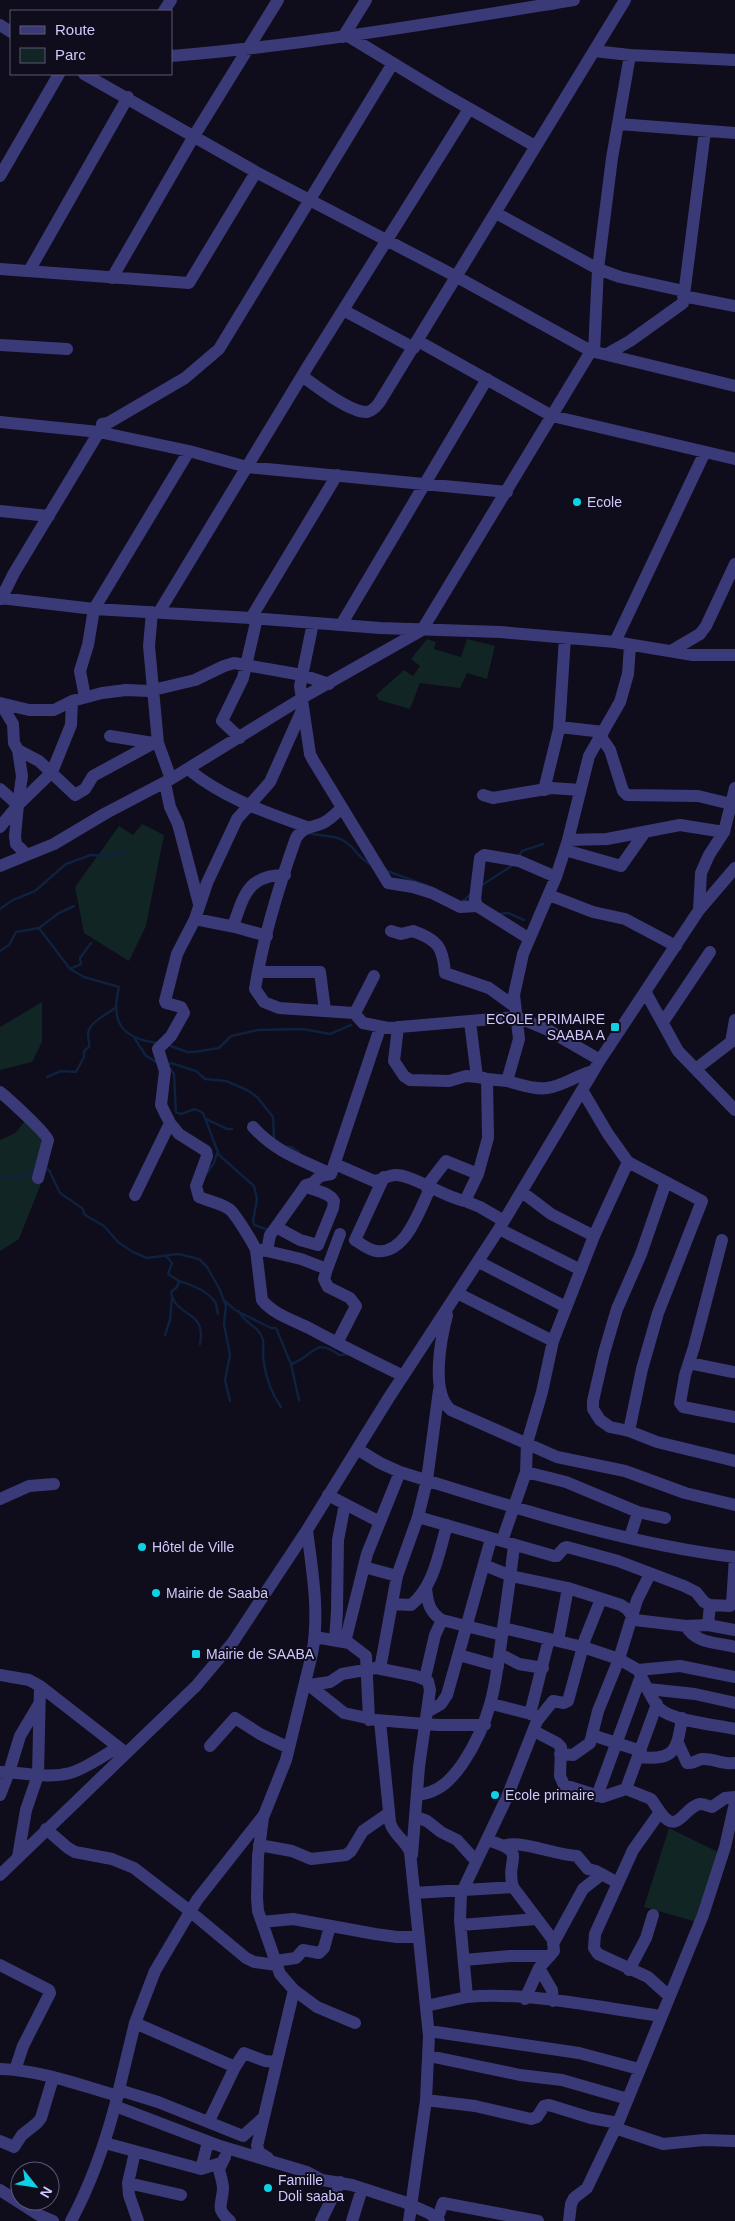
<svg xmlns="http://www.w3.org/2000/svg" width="735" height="2221" viewBox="0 0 735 2221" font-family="Arial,sans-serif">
  <rect width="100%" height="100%" fill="#0f0c1b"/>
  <path fill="#102524" d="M427,639L436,642L434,649L461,657L467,639L495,646L487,679L467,673L460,688L420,683L410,709L379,700L376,695L404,670L413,676L420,666L411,659Z
    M142,824L164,835L146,926L129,961L84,933L75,887L119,826L133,835Z
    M42,1002V1042L32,1062L0,1070V1027Z
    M27,1119L51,1136L44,1176L19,1239L0,1251V1140L15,1133Z
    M669,1828L722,1854L700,1923L644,1907Z"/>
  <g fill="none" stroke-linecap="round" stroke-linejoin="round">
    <path stroke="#0e213e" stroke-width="2.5" d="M309,833C322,837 336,834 347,843C357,850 358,858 370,864
      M519,856L522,851L543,844
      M387,871L428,886
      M482,885L513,865
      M461,903L472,893
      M0,909L13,900L35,891L66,864L91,855L107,856L124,851
      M499,914L508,913L524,920
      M39,928L59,913L74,906
      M0,951L9,945L16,932L39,928L70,969L84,977L119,987C110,1023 122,1038 157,1043
      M70,969L81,964L80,958L91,943
      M135,1039L146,1056L158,1063
      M168,1045L187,1052H194L219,1048L231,1036L258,1030L303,1029L330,1034L351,1025
      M167,1065L171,1063L196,1071L205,1079L226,1081L247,1090L257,1097L273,1117L274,1138
      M168,1066L174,1074L176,1112L181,1114L195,1109L203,1113L219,1155L254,1186L257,1199L253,1221L254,1225L268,1230
      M47,1077L61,1071L76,1072L84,1057V1051L89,1047C90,1042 88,1039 88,1034C89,1022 106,1015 115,1008
      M206,1119L227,1129H232
      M286,1147H291L299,1152
      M45,1169L49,1170L60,1193L82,1208L85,1215L104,1226L118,1242L133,1252L147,1258L178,1254L199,1259L207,1267L219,1288L226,1306L224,1324L230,1355L225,1380L230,1401
      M206,1174L214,1163L218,1150
      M0,1177L22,1176L35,1170
      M166,1256L172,1263L168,1274L179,1281L177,1287L171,1292C175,1318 207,1309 200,1344
      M179,1281C190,1284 208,1291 215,1302C217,1305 217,1311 218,1314
      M225,1301L235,1310L271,1328H276L291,1364C314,1357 314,1336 339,1355L348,1354
      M239,1311C245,1325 259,1325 263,1340C264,1347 262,1356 264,1363C266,1379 272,1394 281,1407
      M165,1335L170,1320L172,1298
      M291,1364L299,1400"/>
    <path stroke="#3b3a78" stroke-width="12" d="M164,11L171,0
      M0,25L11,32
      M348,36L442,93L535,146
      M343,37L366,0
      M594,51L630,55L735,60
      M171,56C307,45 440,22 574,0
      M84,74L256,172L457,277L591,351
      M619,124L735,133
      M0,176L59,74
      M496,213L598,269L620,277L684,291
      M0,269L189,283L256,172
      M29,271L128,97
      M112,278L194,136L278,0
      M683,296L735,306
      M343,310L414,348
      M418,341L552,416L735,459
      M0,345L67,349
      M594,352L598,269L612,158L630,55
      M607,354L630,341L683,303L705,131
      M302,376C316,386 350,413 367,412C372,411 376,407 379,403L625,0
      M0,422L99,432L189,451L247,467L507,492
      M102,424L108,423L185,378L219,349L393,63
      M0,511L49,516
      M0,598L94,609L251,618L380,628L500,632L615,642L693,655H735
      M1,599L14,573L99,432
      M152,612L149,646L158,743L171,779
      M159,612L308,366L469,109
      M251,618L337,475
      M313,623L300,686L310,754L313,760L388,883L413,887L432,893L460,907L477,906
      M341,625L487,379
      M615,642L705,452
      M671,651L700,634L706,626L735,564
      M85,697L80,671L88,645L94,609L189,451
      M0,703L29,710H54L72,701L102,693L126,690L149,691L195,680L224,666L234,663L302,675L329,684
      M1,704L13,724L14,743L18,750L39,761L75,795L85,789L93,776L152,744
      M560,727L603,732
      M110,736L153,743
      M601,737L610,750L623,791L627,795L698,796L731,804
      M240,738L222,721L243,678L257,618
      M188,769C223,798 265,812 307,827
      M165,783L170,807L178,824L199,904
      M0,789L18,805L22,776L18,750
      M544,790L559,729L565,638
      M483,795L493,798L552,788L580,790
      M342,808C336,813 330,820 323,823C312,828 303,826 296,838C280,883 262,943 255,989L264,1002L279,1008L354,1013L363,1023L388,1028L517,1017L548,1030L600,1060
      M0,827L18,805
      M568,840L607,839L680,825L724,832
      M565,850L621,866L645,832
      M27,855L16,844L15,836L18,805L52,772L71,725L72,701
      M0,866L54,844L106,813L171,779L309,694L422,630L591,351L735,386
      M549,895L593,912L625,919L676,946
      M699,910L701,873L709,855L724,832L735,788
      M195,919L235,927L267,936
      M233,926C244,896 247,875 285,875
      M391,931L401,934L413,931C438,940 443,947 445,973L489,988L514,1006
      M528,938L477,906L475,899L480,858L484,855L519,861L556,877
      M258,972H320L325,1010
      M646,993L678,1051L735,1110
      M355,1013L374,976
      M470,1022L477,1077L484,1078
      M663,1022L710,952
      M398,1027L394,1061L404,1076L410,1080L449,1081L466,1076L477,1077
      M697,1068L731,1042L735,1020
      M507,1081C519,1084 535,1090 547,1088C563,1086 577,1075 593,1071
      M582,1090L608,1134L628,1162L702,1201L658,1313L642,1369L629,1431L657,1442L735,1461
      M0,1092C8,1098 47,1134 48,1140L38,1178
      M170,1123L179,1134L206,1151L207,1156L196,1186L199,1197C208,1201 221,1203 229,1209C235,1213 253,1243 256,1250L262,1300C273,1314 293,1320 309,1328C340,1345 371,1360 403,1376
      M253,1127C277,1153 300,1159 331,1174L380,1028
      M335,1164L374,1181C382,1180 388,1175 396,1175C413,1175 444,1197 465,1201
      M384,1177L355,1240C361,1244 369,1250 376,1251C406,1255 419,1210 430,1189
      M305,1186C314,1191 328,1191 334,1201L333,1208L318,1245L300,1240L276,1227L306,1185L313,1183L320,1176L331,1174
      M426,1187L446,1161L478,1174
      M522,1192L551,1214L594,1236
      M135,1195L170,1123L161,1105L165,1071L158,1049L171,1036L184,1013L181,1007L166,1003L165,1001L177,954L195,919L207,883L237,819L270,782L303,708
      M504,1221L480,1207L465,1201L478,1174L488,1138L487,1079L507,1081L519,1039L514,995L523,954L556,877L568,840L589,756L620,702L628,674L630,645
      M499,1229L581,1270
      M722,1240L694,1347L685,1375L680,1403L683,1407L735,1417
      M261,1250L267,1251L270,1235L276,1227
      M267,1251L301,1259L327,1269L340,1234
      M479,1262L566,1307
      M327,1269L324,1279L328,1287L350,1298L356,1306L337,1343
      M457,1293L553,1341
      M447,1315C441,1338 430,1393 451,1410L557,1457L625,1471L685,1493L735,1505
      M689,1363L733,1372
      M629,1431L610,1427L600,1420L593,1409V1401L604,1353L617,1309L641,1254L666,1182
      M357,1449L380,1463L400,1472C510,1506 620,1543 735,1557
      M526,1472L566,1482L638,1512L665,1518
      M328,1495L345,1504L338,1540L337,1611L335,1640
      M0,1499L29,1486L54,1484
      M345,1504L380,1522
      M418,1517L554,1556H557L564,1548L567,1547L618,1561L684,1586L696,1592L704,1602L710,1605L708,1625L735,1630
      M307,1530C312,1570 320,1613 312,1654L286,1760L264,1815L197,1900L155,1971L135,2023L115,2106L220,2146L307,2172L322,2180L352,2185L404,2202L429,2213L439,2221
      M630,1537L638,1512
      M502,1541L526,1472L527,1443L542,1392L553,1341L594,1236L628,1162
      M484,1565L511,1576L568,1588L621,1605L627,1609L635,1620L686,1626L708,1625
      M364,1567L397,1576
      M650,1574L637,1600L619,1659L638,1670L680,1666L735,1677
      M426,1587C427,1601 429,1612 442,1620L502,1635
      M392,1604L411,1605C434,1587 439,1552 447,1525
      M710,1605L730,1606L732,1604L735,1557
      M686,1626C696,1644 716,1642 735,1647
      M503,1628L583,1647L619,1659L598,1711L590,1743L573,1755L560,1754
      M315,1637L349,1643L366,1656L369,1720
      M558,1641L568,1588
      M345,1642L367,1554L400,1472
      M500,1654L519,1664L543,1668
      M459,1655L498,1666
      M380,1669L397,1576L418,1517L427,1480L439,1390
      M639,1672C645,1683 651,1700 660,1709C673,1721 717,1725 735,1729
      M0,1675L29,1680L40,1686L126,1753
      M425,1678L435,1635L442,1620
      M305,1682L344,1713L376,1720L438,1725H485
      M309,1685L330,1682L342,1674L376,1668L416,1676L428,1681L430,1690L419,1767L412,1855
      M648,1689L695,1694L735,1703
      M427,1712L441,1704L447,1695L491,1539
      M530,1714L549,1639
      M380,1721L390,1822C393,1835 405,1839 410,1852L429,2036L426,2100L409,2221
      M537,1721L553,1701L564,1703L568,1701L585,1639L601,1599
      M534,1731L557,1743L561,1747L560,1776L564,1785L602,1797L626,1789L657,1704
      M592,1735L641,1751
      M678,1743L687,1763C694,1764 696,1760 702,1759C713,1758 723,1765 735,1763
      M210,1746L235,1718L260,1734L289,1748
      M639,1757C676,1761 677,1749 682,1718
      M0,1772C23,1772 47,1779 70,1773C87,1768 103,1756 118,1747
      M626,1789L651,1799L660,1812
      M0,1795L9,1772L20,1736L39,1704
      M418,1795C440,1792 451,1780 463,1763C493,1718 496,1681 503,1628C507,1600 511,1573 514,1545
      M597,1796L641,1676
      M416,1817L427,1821L441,1832L457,1840L476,1861
      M263,1818L258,1856L257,1898L258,1911L280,1974L294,1990L317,2007L355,2023
      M46,1829L68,1848L75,1852L112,1859L134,1868L186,1908L246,1958L254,1962L277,1965
      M487,1840C531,1853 504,1858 513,1887L553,1940L554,1951L539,1968L525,1999
      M259,1845L292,1851L311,1859L346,1855L351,1851L363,1831L389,1813
      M506,1845C524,1841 556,1855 577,1856L588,1869L596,1871L618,1883
      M18,1857L26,1810L38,1775L40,1686
      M0,1875L196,1686L233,1642L307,1530L388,1399L499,1229L600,1060L699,910L735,868
      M414,1893L513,1887
      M262,1922L293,1919L375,1934L397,1937H419
      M461,1925L537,1919
      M553,1944L583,1889L602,1874
      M464,1960L510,1956H550
      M275,1961L296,1958L303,1950L319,1953L324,1948L330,1926
      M0,1965L49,1990L50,1993L23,2046L15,2070
      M539,1968L552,1990L553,2001
      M629,1970L646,1938L653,1915
      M669,1996L648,1977L598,1954L594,1948L595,1934L633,1850L660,1812C678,1837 683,1807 700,1804C705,1804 708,1806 712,1807L725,1798L735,1797
      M467,1997C526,1991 601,2008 661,2016
      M426,2006L467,1997L460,1920L461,1894L507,1797L537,1721L535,1715L492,1704
      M135,2023L235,2067L209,2121
      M429,2031L579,2053L639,2069
      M429,2056L520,2075L562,2080L628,2099
      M235,2067L244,2053L265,2061L276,2062
      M0,2069C40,2070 80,2085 118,2096
      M119,2090L158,2102L243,2136L264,2117
      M426,2100L475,2106L531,2119L537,2117L544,2106L549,2105L591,2118L618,2123
      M615,2128L663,2144L704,2140L735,2141
      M0,2141L14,2147L22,2135L37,2123L41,2118L53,2078
      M105,2143L201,2169L221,2163
      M135,2152L128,2183L129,2195L138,2221
      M225,2157L219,2169C220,2175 223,2182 223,2189C222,2206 215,2208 230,2221
      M268,2158L259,2152L257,2146L294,1990
      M201,2169L208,2142
      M128,2183L181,2195
      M0,2190L39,2215L53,2221
      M437,2219L443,2203L538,2221
      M71,2221C91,2184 104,2147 115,2106
      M321,2221L340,2182
      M352,2221L362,2189
      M569,2221L571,2204L574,2198L587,2188L618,2123L703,1915L725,1847L735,1803"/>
  </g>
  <g fill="#0dd2e5" stroke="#0f0c1b" stroke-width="2">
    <circle cx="577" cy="502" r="5"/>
    <rect x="610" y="1022" width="10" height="10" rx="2.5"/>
    <circle cx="142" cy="1547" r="5"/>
    <circle cx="156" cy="1593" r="5"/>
    <rect x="191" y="1649" width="10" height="10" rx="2.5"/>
    <circle cx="495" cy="1795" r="5"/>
    <circle cx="268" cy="2188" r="5"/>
  </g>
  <g text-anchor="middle" stroke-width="4" stroke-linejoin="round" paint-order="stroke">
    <g font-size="14" fill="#cfc9fc" stroke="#0f0c1b" text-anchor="start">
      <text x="587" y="507">Ecole</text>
      <text x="605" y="1024" text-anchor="end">ECOLE PRIMAIRE<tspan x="605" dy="16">SAABA A</tspan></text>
      <text x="152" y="1552">Hôtel de Ville</text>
      <text x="166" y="1598">Mairie de Saaba</text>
      <text x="206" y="1659">Mairie de SAABA</text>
      <text x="505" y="1800">Ecole primaire</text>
      <text x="278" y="2185">Famille<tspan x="278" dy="16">Doli saaba</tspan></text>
    </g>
  </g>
  <rect x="10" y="10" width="162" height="65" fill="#0f0c1b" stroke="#5c5875"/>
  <rect x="20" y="26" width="25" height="8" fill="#3b3a78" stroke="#5c5875"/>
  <text x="55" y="35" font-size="15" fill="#cfc9fc">Route</text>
  <rect x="20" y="48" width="25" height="15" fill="#102524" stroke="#5c5875"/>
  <text x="55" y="60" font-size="15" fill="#cfc9fc">Parc</text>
  <g transform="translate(35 2186) rotate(120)"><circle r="24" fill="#0f0c1b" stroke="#5c5875"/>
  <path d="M0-4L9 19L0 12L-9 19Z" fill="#0dd2e5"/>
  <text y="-8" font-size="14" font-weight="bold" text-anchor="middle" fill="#cfc9fc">N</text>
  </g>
</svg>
